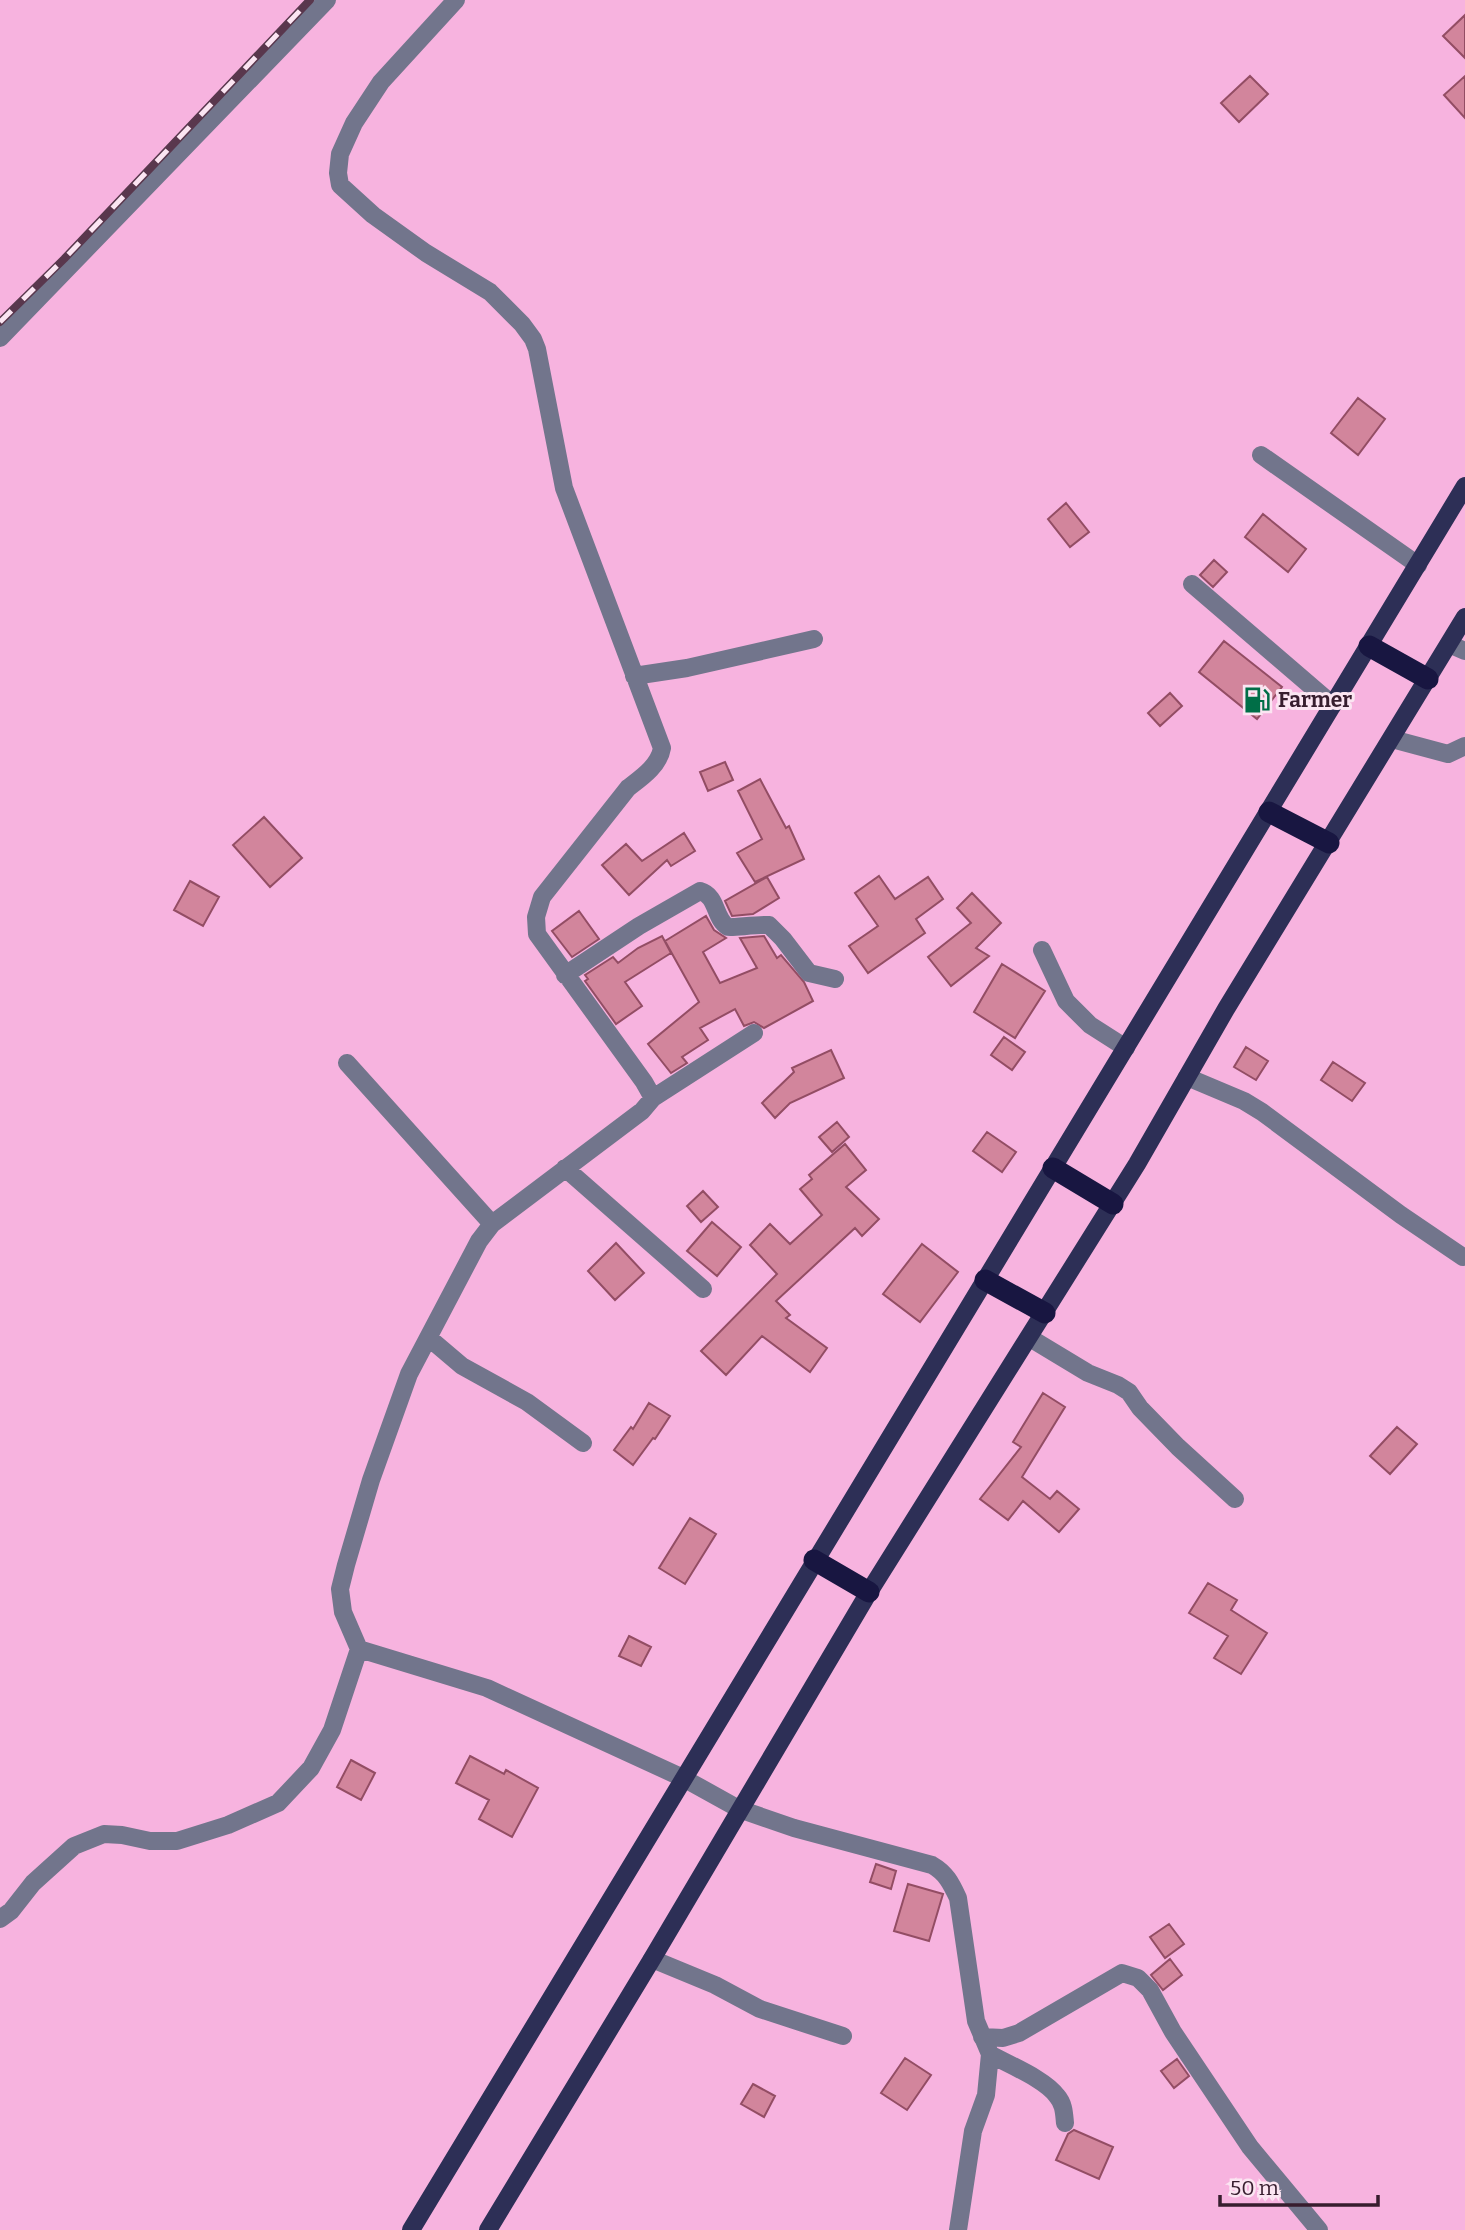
<svg xmlns="http://www.w3.org/2000/svg" width="1465" height="2230" viewBox="0 0 1465 2230" font-family="Bitter,serif">
  <rect width="100%" height="100%" fill="#f7b3df"/>
  <path fill="#d2859c" stroke="#934d64" stroke-width="2" d="M1465,15V58L1443,36Z
    M1250,76L1268,94L1239,122L1221,103Z
    M1465,76V118L1444,95Z
    M1358,398L1385,419L1358,455L1331,433Z
    M1066,503L1089,532L1070,547L1048,519Z
    M1263,514L1306,549L1288,572L1245,537Z
    M1214,560L1227,572L1213,587L1200,575Z
    M1224,641L1282,687L1257,719L1199,672Z
    M1170,693L1182,706L1160,726L1148,713Z
    M725,762L733,780L708,791L700,772Z
    M760,779L786,828L789,826L804,859L755,882L737,853L762,839L738,791Z
    M264,817L302,858L270,887L233,845Z
    M684,833L695,851L671,866L667,860L629,895L602,865L626,844L642,861Z
    M879,876L895,899L928,877L943,899L916,919L925,933L868,973L849,946L878,926L855,893Z
    M767,877L779,898L753,914L732,916L725,901Z
    M190,881L219,897L203,926L174,910Z
    M972,893L1001,923L976,948L989,956L951,986L928,957L971,923L957,908Z
    M579,911L599,939L572,957L552,931Z
    M706,916L714,930L726,938L703,952L720,983L757,968L740,938L764,936L777,958L781,955L804,982L813,1001L764,1028L754,1022L744,1026L735,1009L700,1028L708,1040L682,1057L687,1063L671,1073L648,1044L699,1002L665,941Z
    M662,936L671,953L625,982L642,1006L616,1024L585,981L588,979L585,975L613,957L618,963L638,948Z
    M1002,964L1045,991L1015,1038L974,1012Z
    M1004,1037L1025,1052L1012,1070L991,1055Z
    M1246,1047L1268,1061L1256,1080L1234,1067Z
    M831,1050L844,1078L790,1103L775,1118L762,1103L794,1072L792,1068Z
    M1333,1062L1365,1083L1352,1101L1321,1080Z
    M837,1122L849,1137L832,1152L819,1137Z
    M987,1132L1016,1152L1002,1172L973,1151Z
    M845,1144L866,1170L846,1187L879,1219L862,1236L855,1228L776,1301L790,1315L786,1318L827,1348L810,1372L762,1336L726,1375L701,1351L777,1274L750,1245L770,1224L790,1244L822,1215L800,1189L812,1179L809,1175Z
    M703,1191L718,1207L701,1222L687,1206Z
    M712,1222L741,1247L717,1276L687,1251Z
    M616,1243L644,1273L615,1300L588,1271Z
    M922,1244L958,1272L920,1322L883,1294Z
    M1043,1393L1065,1407L1022,1477L1050,1499L1057,1491L1079,1509L1059,1532L1023,1501L1008,1520L980,1499L1021,1447L1013,1442Z
    M649,1403L670,1416L655,1439L653,1438L633,1465L614,1450L631,1427L633,1429Z
    M1397,1427L1417,1444L1390,1474L1370,1456Z
    M690,1518L716,1534L685,1584L659,1568Z
    M1208,1583L1237,1600L1231,1610L1267,1633L1241,1674L1214,1658L1228,1636L1189,1613Z
    M629,1636L651,1647L641,1666L619,1656Z
    M470,1756L504,1774L506,1770L538,1788L512,1837L479,1819L489,1800L456,1783Z
    M351,1760L375,1773L361,1800L337,1787Z
    M876,1864L896,1871L891,1889L870,1882Z
    M908,1884L943,1894L929,1941L894,1931Z
    M1169,1924L1184,1944L1165,1958L1150,1937Z
    M1170,1959L1182,1975L1163,1990L1151,1975Z
    M905,2058L931,2075L907,2110L881,2093Z
    M1177,2059L1189,2076L1174,2088L1161,2071Z
    M753,2084L775,2096L764,2117L741,2104Z
    M1074,2130L1113,2147L1099,2179L1056,2160L1068,2134Z"/>
  <g fill="none" stroke-linecap="round" stroke-linejoin="round">
    <path stroke="#72758c" stroke-width="18" d="M456,0L381,82L354,123L340,154L338,173L340,185L373,215L426,253L490,292L522,324L533,339L537,349L564,488L662,748C659,766 641,778 628,788L542,897L536,917L537,934L644,1082L653,1098L642,1111L492,1224L479,1241L409,1374L371,1480L346,1565L340,1589L343,1612L359,1649L487,1688L683,1778L739,1809L794,1828L932,1865C946,1873 951,1883 958,1898L976,2021L990,2054L986,2095L973,2131L958,2230
      M0,338L327,0
      M1261,455L1418,565
      M1192,584L1333,705
      M1449,644L1465,651
      M634,676L687,668L814,639
      M1392,739L1448,754L1465,746
      M1042,950L1066,1001L1090,1025L1126,1048
      M565,975L639,926L700,891C718,896 714,919 728,927C731,928 760,924 769,925L783,939L809,973L835,979
      M347,1063L492,1224
      M1187,1077L1244,1101L1262,1112L1401,1215L1463,1257
      M653,1098L754,1033
      M565,1168L703,1289
      M429,1338L462,1366L527,1402L583,1443
      M1030,1338L1088,1373L1118,1385L1129,1392L1140,1408L1178,1447L1235,1499
      M0,1919L11,1911L33,1883L74,1846L104,1834L122,1835L150,1841H177L228,1825L278,1803L311,1768L332,1730L359,1649
      M652,1959L715,1985L760,2009L843,2036
      M982,2037L1003,2038L1019,2033L1122,1973L1138,1978L1150,1990L1173,2032L1250,2147L1319,2230
      M990,2054C1009,2065 1045,2079 1057,2096C1064,2104 1064,2113 1065,2123"/>
    <path stroke="#2d2f56" stroke-width="18" d="M411,2230L1465,486
      M488,2230L652,1959L869,1592L1137,1164L1226,1009L1465,617"/>
    <path stroke="#181641" stroke-width="21" d="M1369,646L1428,679
      M1269,812L1329,843
      M1053,1168L1113,1204
      M985,1280L1045,1313
      M814,1560L869,1592"/>
    <g stroke="#59374d" stroke-width="8">
      <path id="rail" d="M0,322L64,259L310,0"/>
    </g>
    <use href="#rail" stroke="#fbe5f2" stroke-width="5" stroke-dasharray="16" stroke-linecap="butt"/>
  </g>
  <defs>
    <g id="fuel-bare" transform="scale(2.1)"><path d="M-5.5-6h7V0h2V4h1.3V-2.5L3-4.5l.8-.8L6-3V5H2.5V1h-1V6h-7ZM-4.2-4.7v3.2H.2V-4.7Z" fill="#006e47" stroke="#fbe5f2" stroke-width="2.5" paint-order="stroke"/></g>
  </defs>
  <g fill-rule="evenodd">
    <use href="#fuel-bare" x="1257" y="700"/>
  </g>
  <g text-anchor="middle" stroke-width="6" stroke-linejoin="round" paint-order="stroke">
    <g font-size="21" font-weight="bold" fill="#371d2e" stroke="#fbe5f2" text-anchor="start">
      <text x="1278" y="707">Farmer</text>
    </g>
  </g>
  <path d="M1220 2195v10h158v-10" fill="none" stroke="#371d2e" stroke-width="3.5"/>
  <text x="1230" y="2195" font-size="21" fill="#371d2e" stroke="#fbe5f2" stroke-width="5" paint-order="stroke">50 m</text>
</svg>
